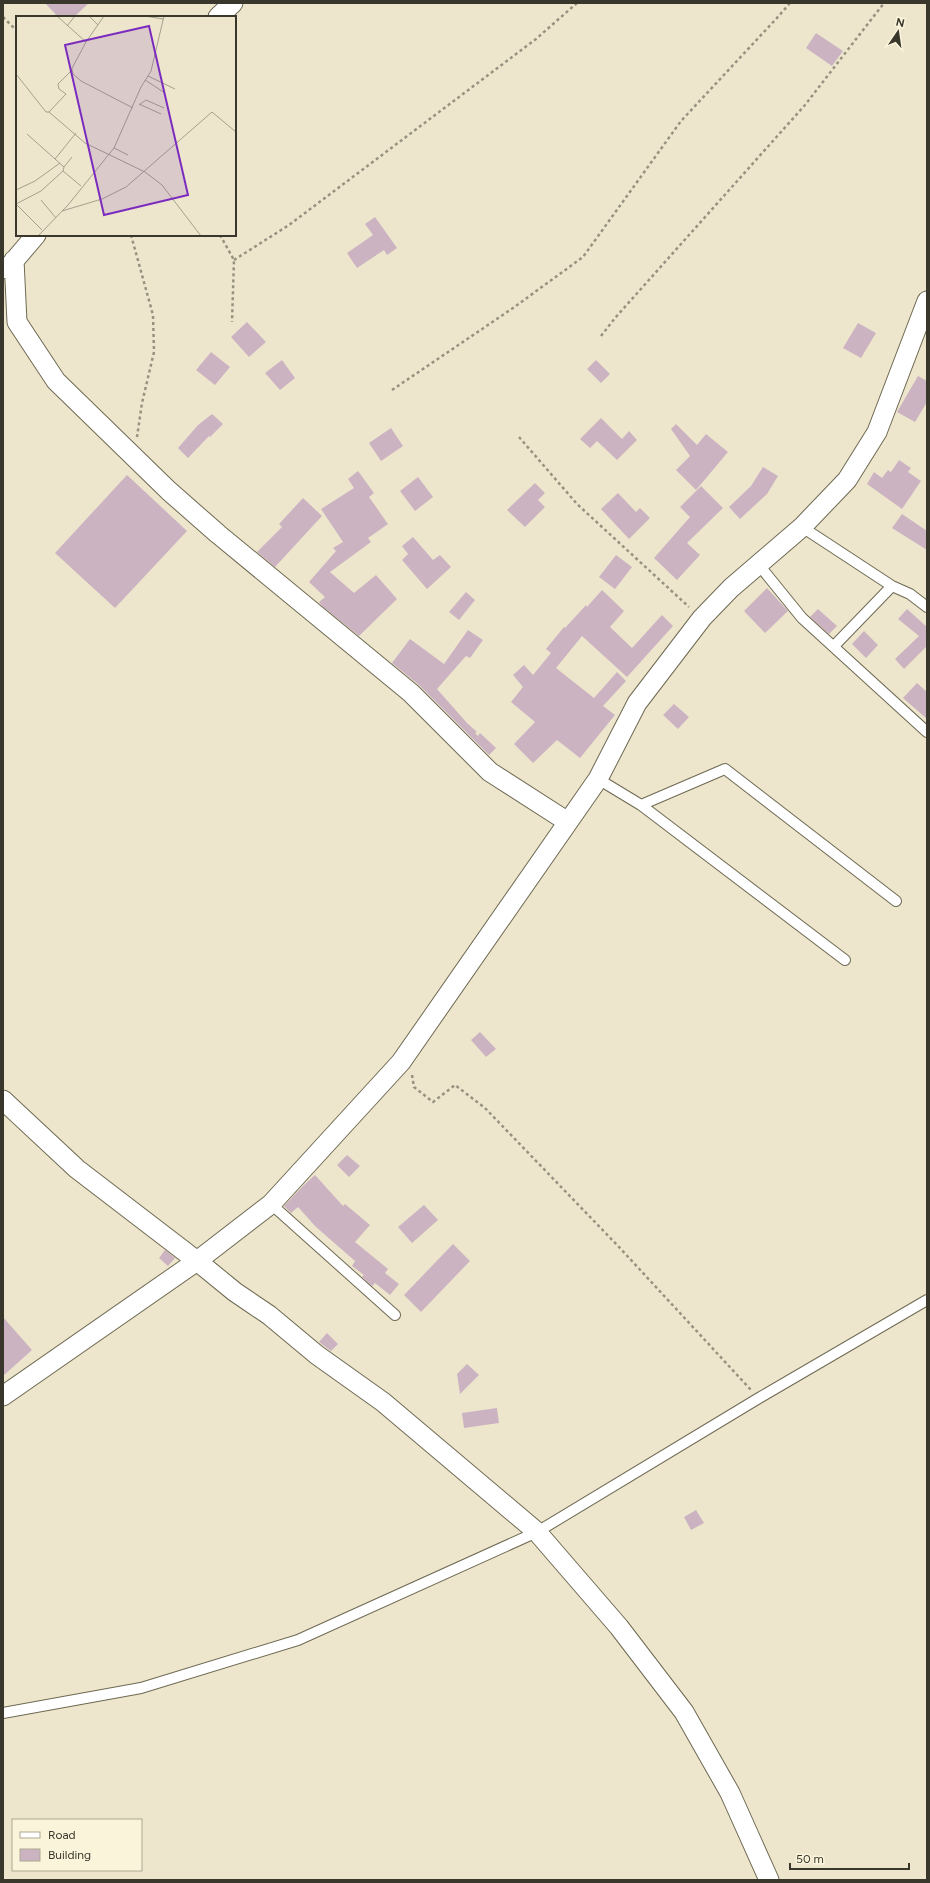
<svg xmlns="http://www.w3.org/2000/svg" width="930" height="1883" viewBox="0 0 930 1883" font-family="Figtree,sans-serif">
  <rect width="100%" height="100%" fill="#ede6cd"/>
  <path fill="#ccb3c2" d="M45,3H89L74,17H58Z
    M816,33L843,51L832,66L806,48Z
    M375,217L397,248L387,255L384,250L357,268L347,253L373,235L365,224Z
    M247,322L266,342L249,357L231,337Z
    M858,323L876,333L861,358L843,348Z
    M211,352L230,367L215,385L196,370Z
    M282,360L295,378L280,390L265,373Z
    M596,360L610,374L601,383L587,369Z
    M918,376L927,381V402L915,422L897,412Z
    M212,414L223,424L210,437L209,436L188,458L178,448L198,425Z
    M601,418L622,439L629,431L637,440L617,460L597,441L590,448L580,439Z
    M676,424L697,445L706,434L728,452L696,490L676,470L690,456L671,429Z
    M391,428L403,446L381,461L369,443Z
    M899,460L911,468L908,472L921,481L902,509L867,484L874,472L882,478L888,470L891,472Z
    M763,467L778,476L767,494L740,519L729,507L751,486Z
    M358,471L374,493L369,497L388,524L368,538L371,542L330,572L354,593L376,575L397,599L359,636L322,606L319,602L325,597L309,582L336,551L333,548L343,542L321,509L354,488L348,479Z
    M127,475L187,531L115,608L55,553Z
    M418,477L433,497L415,511L400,491Z
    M535,483L545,493L538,500L545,507L525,527L507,510Z
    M701,486L723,508L687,543L700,555L677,580L654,558L690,517L680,507Z
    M618,493L636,512L640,508L650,518L629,539L601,509Z
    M303,498L322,516L275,567L257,552L282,527L279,524Z
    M902,514L927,531V550L892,528Z
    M413,537L433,560L440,555L451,567L427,589L402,560L408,554L402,546Z
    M616,555L632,567L615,589L599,577Z
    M767,588L788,611L765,633L744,611Z
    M602,590L624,611L610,627L632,648L662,615L673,626L627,677L582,636L556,668L594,698L617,672L626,681L603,706L615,715L580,758L557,740L533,763L514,744L535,722L511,702L523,687L513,675L524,665L533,675L551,653L546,649L564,627L565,628L586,605L587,607Z
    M466,592L475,600L459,620L449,612Z
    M818,609L837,626L829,634L810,617Z
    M907,609L927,627V646L904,669L895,659L919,636L898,619Z
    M468,630L483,640L470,658L466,656L437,689L467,723L477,732L475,733L478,736L480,733L496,748L489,755L419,685L392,663L410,639L444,664Z
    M864,631L878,645L866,658L852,644Z
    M917,683L927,692V719L903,698Z
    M674,704L689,717L678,729L663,715Z
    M480,1032L496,1049L486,1057L471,1040Z
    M347,1155L360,1166L349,1177L337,1165Z
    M315,1175L343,1206L345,1204L370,1225L355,1242L388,1269L385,1273L399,1284L390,1295L375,1283L372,1286L362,1277L364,1275L352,1266L355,1261L316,1227L298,1207L291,1213L284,1206L304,1185Z
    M424,1205L438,1220L412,1243L398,1227Z
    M453,1244L470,1261L421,1312L404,1295Z
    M165,1250L175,1258L168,1266L159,1258Z
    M3,1317L32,1350L3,1376Z
    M327,1333L338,1344L331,1351L319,1342Z
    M467,1364L479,1375L460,1394L457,1374Z
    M497,1408L499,1423L464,1428L462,1413Z
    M696,1510L704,1523L691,1530L684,1517Z"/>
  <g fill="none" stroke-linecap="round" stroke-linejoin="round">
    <g stroke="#6e6952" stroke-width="12">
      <path id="service" d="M802,527L892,586L910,594L927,607
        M759,565L802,618L927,732
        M834,646L892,586
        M598,779L641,805L845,960
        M641,805L725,769L896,901
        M271,1204L395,1315
        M3,1713L141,1688L298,1640L537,1532L759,1398L927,1300"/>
    </g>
    <g stroke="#6e6952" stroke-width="21">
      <path id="minor" d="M218,17L233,3
        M14,260L17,322L56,381L169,491L218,534L411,693L490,772L568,822
        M7,269L36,235
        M3,1100L77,1169L197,1261L235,1292L269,1315L317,1355L383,1402L537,1532L619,1627L684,1712L730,1793L769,1880
        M3,1396L197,1261L271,1204L401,1062L598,779L637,703L702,618L731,588L802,527L847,480L877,432L927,301"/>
    </g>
    <path stroke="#979280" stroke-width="2.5" stroke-dasharray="3 3" stroke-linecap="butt" d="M3,17L17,31
      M131,235L153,315L154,352L142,403L137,437
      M220,235L234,260L232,322
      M234,260L289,225L536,39L577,3
      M601,336L615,318L805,105L884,3
      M392,390L513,308L583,257L681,121L776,19L790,3
      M519,437L577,504L689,607
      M412,1075L414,1087L433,1102L455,1085L485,1108L619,1247L751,1390"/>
    <use href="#service" stroke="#fff" stroke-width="10"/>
    <use href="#minor" stroke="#fff" stroke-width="19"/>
  </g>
  <g transform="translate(16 16)">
    <rect width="220" height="220" fill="#ede6cd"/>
    <path fill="none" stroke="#a5a08d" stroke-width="1" d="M41,0L70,26M73,0L82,9M129,0L147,3M51,10L59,0M56,53L57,58L65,65L117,92M0,58L30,96H33L69,127L129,156L146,169L185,220M132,60L159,73M129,64L149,77M123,88L145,98M123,89L130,84L148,92M33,96L50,78L43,73L42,68L54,56L70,26L88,0M11,118L48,151L47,155L65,170M98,132L112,139M39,143L60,117M48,151L56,141M0,174L19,165L44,147M25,184L40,202M0,188L25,175L47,155M0,188L26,214M46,195L86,183L110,171L196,96L220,116M22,220L52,189L98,132L125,71L135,55L148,0"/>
    <path fill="#7b2cbf" fill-opacity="0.15" stroke="#7b2cbf" stroke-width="2" d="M133,10L172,179L88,199L49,29Z"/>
    <rect width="220" height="220" fill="none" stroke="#39362c" stroke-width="2"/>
  </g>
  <rect width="930" height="1883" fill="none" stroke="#39362c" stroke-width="8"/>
  <rect x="12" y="1819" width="130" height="52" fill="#faf4da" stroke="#ada894"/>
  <rect x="20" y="1832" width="20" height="6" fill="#ffffff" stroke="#ada894"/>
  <text x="48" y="1839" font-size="12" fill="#39362c">Road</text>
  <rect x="20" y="1849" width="20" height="12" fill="#ccb3c2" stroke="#ada894"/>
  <text x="48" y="1859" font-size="12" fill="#39362c">Building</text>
  <g transform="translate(898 32) rotate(13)" stroke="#faf4da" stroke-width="3" paint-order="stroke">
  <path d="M0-3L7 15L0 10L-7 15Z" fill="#39362c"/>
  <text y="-6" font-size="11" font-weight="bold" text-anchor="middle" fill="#39362c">N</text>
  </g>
  <path d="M790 1863v6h119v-6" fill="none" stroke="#39362c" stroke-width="2"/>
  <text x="796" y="1863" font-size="12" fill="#39362c" stroke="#faf4da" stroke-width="3" paint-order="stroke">50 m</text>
</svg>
